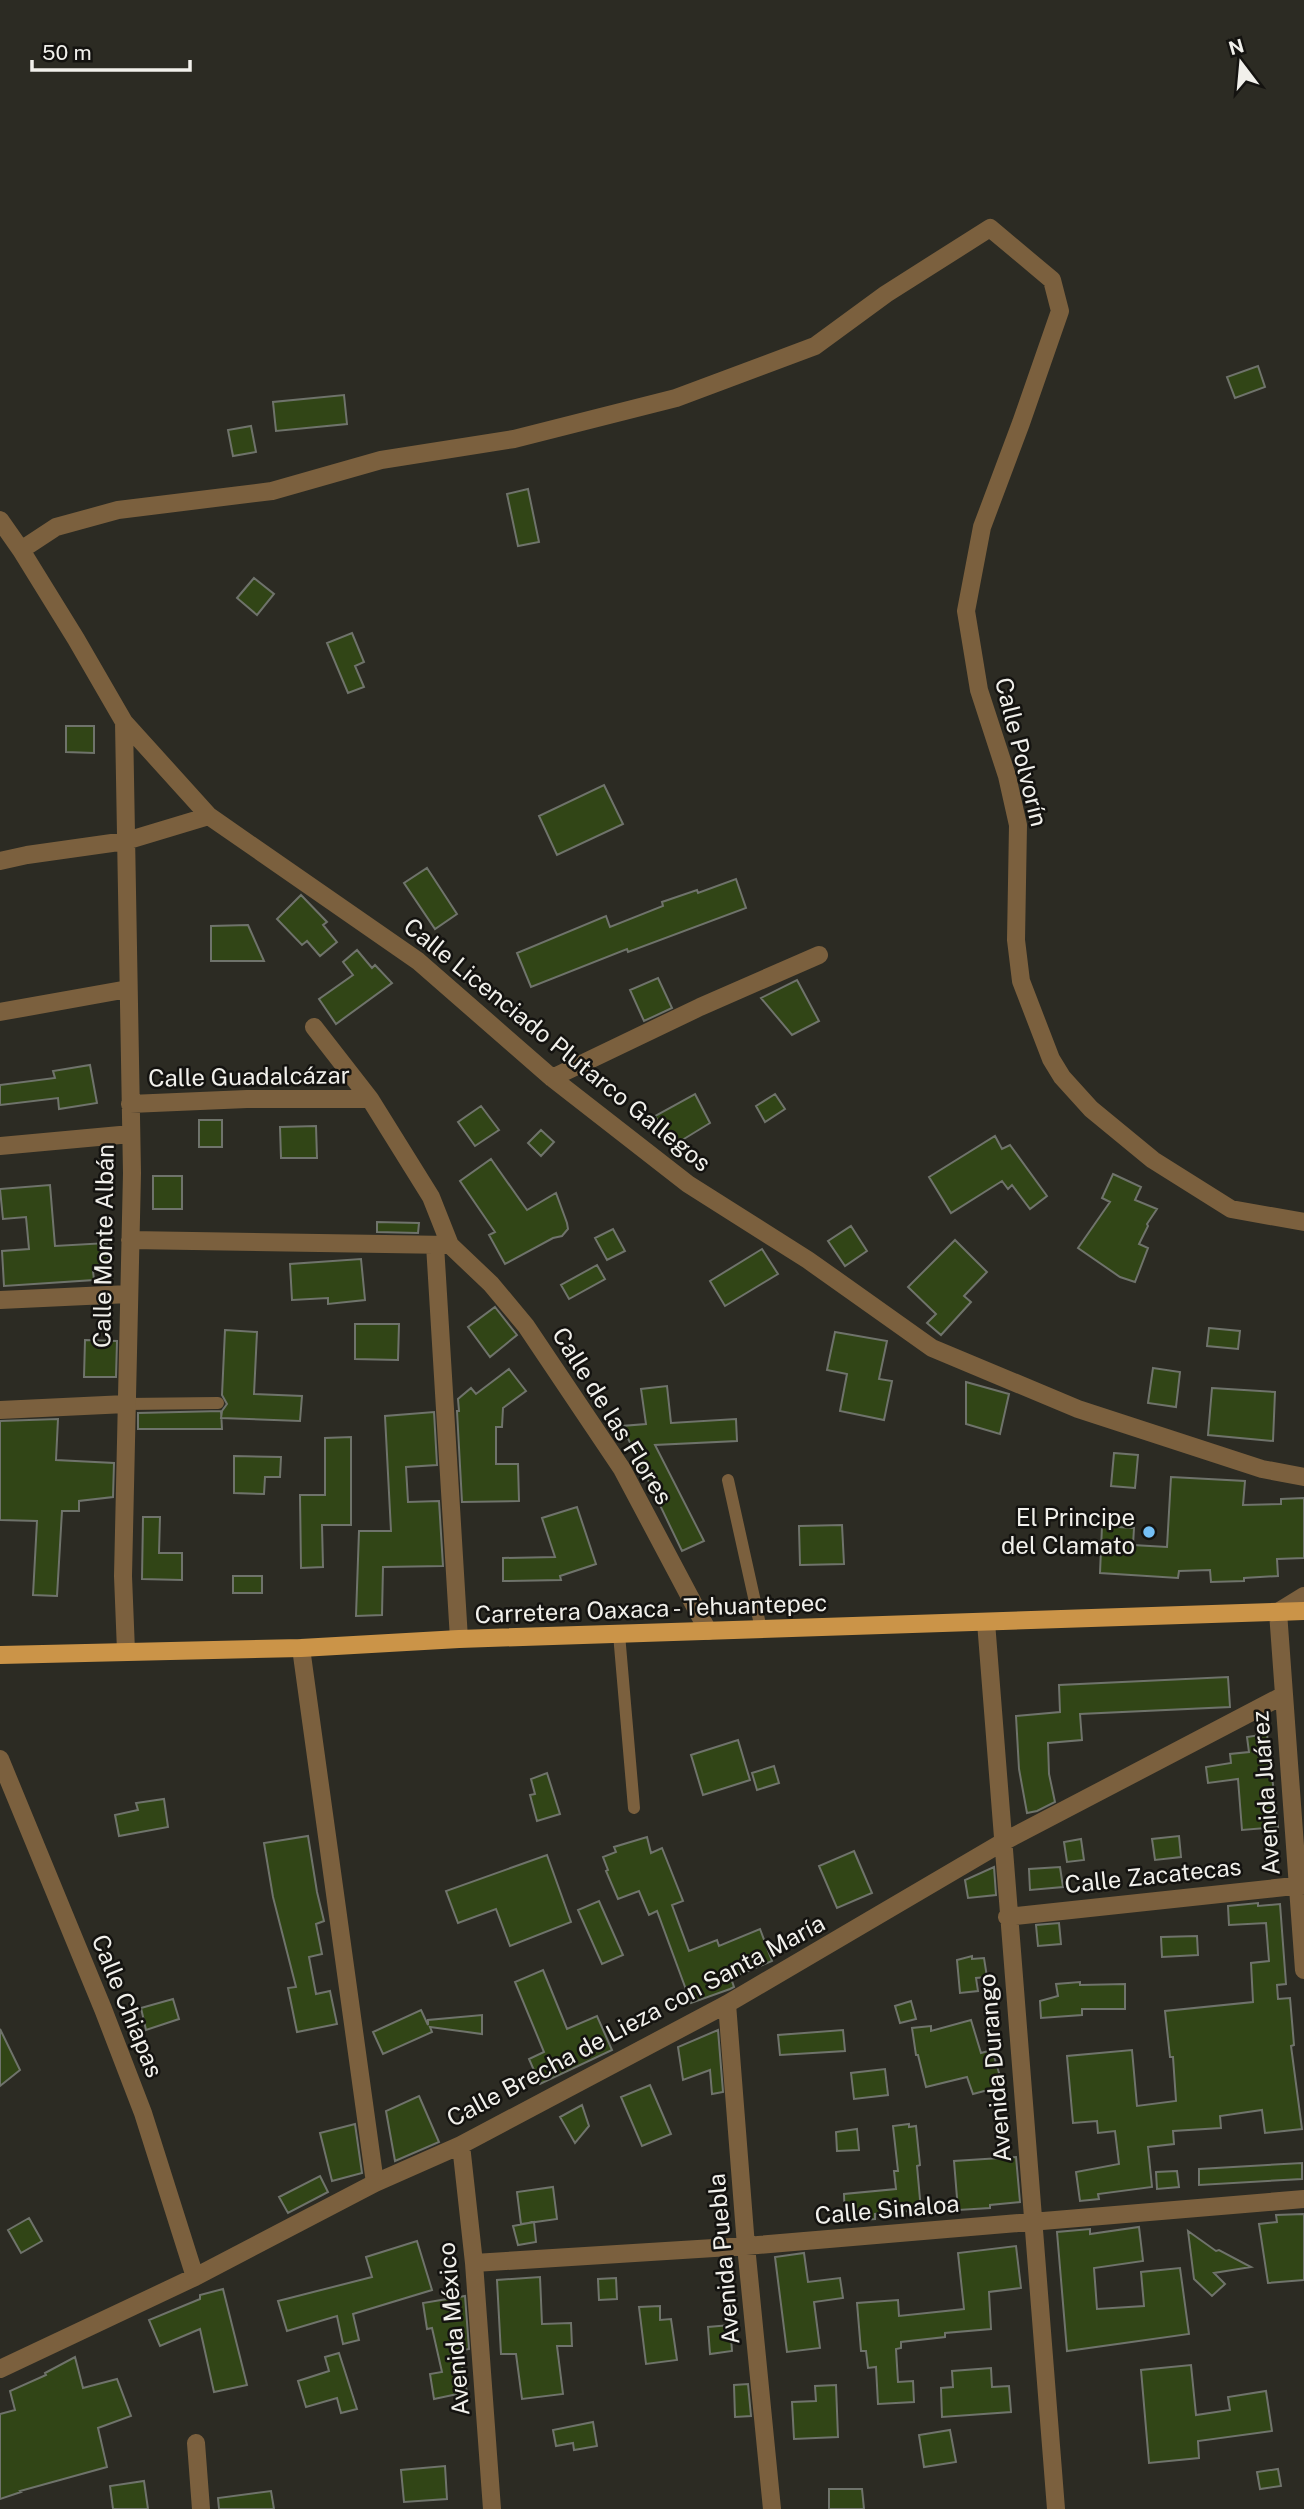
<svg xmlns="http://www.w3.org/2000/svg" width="1304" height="2509" viewBox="0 0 1304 2509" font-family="'Public Sans',sans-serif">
  <rect width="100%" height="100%" fill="#2c2b23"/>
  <path fill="#314516" stroke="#6f736b" stroke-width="2" d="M1258,366L1265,387L1235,398L1227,377Z
    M344,395L347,424L276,431L273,402Z
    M251,426L256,452L233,456L228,430Z
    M528,489L539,542L518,546L507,494Z
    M254,578L274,594L257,615L237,598Z
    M352,633L364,662L355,666L364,687L348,693L327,643Z
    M66,726H94V753L66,752Z
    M604,785L623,824L557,855L539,816Z
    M427,868L457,914L435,929L404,883Z
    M736,879L746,908L628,952L627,949L531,987L517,953L606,916L610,927L663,906L662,902L697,890L698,893Z
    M301,895L327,922L323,925L337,942L320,956L307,941L302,945L277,919Z
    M248,925L264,961H211V926Z
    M357,950L372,968L375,965L392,983L336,1024L319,999L353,975L343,962Z
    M658,978L672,1008L644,1021L630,990Z
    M797,980L819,1021L792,1035L761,998Z
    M90,1065L97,1103L59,1109L58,1098L0,1105V1085L55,1078L53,1071Z
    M695,1094L710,1123L674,1145L655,1116Z
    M775,1094L785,1109L765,1122L756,1106Z
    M481,1106L499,1130L475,1146L458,1122Z
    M199,1120H222V1147H199Z
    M316,1126L317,1158H281L280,1127Z
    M541,1130L554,1142L541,1156L528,1143Z
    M995,1136L1002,1149L1010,1145L1047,1196L1030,1209L1012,1185L1008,1189L1002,1181L951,1213L929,1177Z
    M491,1159L527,1210L556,1193L567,1223L568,1229L562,1236L553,1238L505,1264L489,1235L495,1232L460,1181Z
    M1113,1174L1141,1187L1135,1200L1157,1209L1147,1224L1148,1226L1139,1244L1148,1248L1135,1282L1120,1277L1078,1248L1110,1202L1102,1198Z
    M153,1176H182V1209H153Z
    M50,1185L55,1246L107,1243L108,1270L93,1271L94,1280L4,1286L2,1251L29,1249L26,1217L3,1219L0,1189Z
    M377,1222L419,1223L418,1233L377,1232Z
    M851,1226L867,1251L845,1266L828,1241Z
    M613,1229L625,1251L607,1260L595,1238Z
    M955,1240L987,1272L964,1296L971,1302L941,1335L927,1323L936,1314L908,1287Z
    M762,1249L778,1274L725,1306L710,1281Z
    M361,1259L365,1300L328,1304V1298L292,1300L290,1264Z
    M597,1265L605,1279L569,1299L561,1285Z
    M495,1307L517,1335L490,1357L468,1327Z
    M355,1324H399L398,1360L355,1359Z
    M1209,1328L1240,1331L1238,1349L1207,1346Z
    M225,1330L257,1332L254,1394L302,1396L300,1421L221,1418L222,1411L227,1404L222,1395Z
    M835,1332L887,1341L879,1379L892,1381L884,1420L840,1411L847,1374L827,1370Z
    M85,1340L117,1341L116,1377H84Z
    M1153,1368L1180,1372L1176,1407L1148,1403Z
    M509,1369L526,1391L503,1408L502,1427H496V1464H518L519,1501L462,1502L457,1411H459L458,1399L471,1388L476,1394Z
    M966,1382L1009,1394L1000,1434L966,1424Z
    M667,1386L671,1423L736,1419L737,1441L655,1445L704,1541L682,1551L622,1426L646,1424L641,1389Z
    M1212,1388L1275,1392L1273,1441L1208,1435Z
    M221,1411L222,1429H138V1413Z
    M434,1412L437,1465L406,1467L408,1502L439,1501L443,1566L383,1567L382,1615L356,1616L359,1531H391L385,1416Z
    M58,1419L56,1460L114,1463L113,1497L79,1501V1511H62L57,1596L33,1595L37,1521L0,1520V1421Z
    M351,1437V1525H322L323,1567L301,1568L300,1495H325V1438Z
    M1114,1453L1138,1455L1135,1488L1111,1486Z
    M234,1456L281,1457L280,1477H265L264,1494L234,1493Z
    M1171,1477L1245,1481L1243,1505L1281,1504V1499L1304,1498V1558L1277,1559L1278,1576L1244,1578V1581L1211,1582L1210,1570L1179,1571L1178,1578L1100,1573L1102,1526L1134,1528L1133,1545L1167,1547Z
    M577,1507L596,1564L560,1576L561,1580L503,1581V1558L555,1557L542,1518Z
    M143,1517H160L159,1553H182V1580L142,1579Z
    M842,1525L844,1564L800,1565L799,1526Z
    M233,1576H262V1593H233Z
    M1228,1677L1230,1707L1080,1714L1082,1740L1048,1743L1049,1774L1055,1802L1037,1811L1027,1813L1019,1769L1016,1716L1060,1712L1059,1685Z
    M1267,1734L1278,1827L1242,1830L1238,1779L1208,1783L1206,1767L1231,1763L1230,1754L1249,1752L1247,1737Z
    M738,1740L750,1780L703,1795L691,1755Z
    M774,1766L779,1783L757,1790L752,1773Z
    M547,1773L560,1814L537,1821L530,1795L535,1794L531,1779Z
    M164,1799L168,1827L119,1836L115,1815L138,1810L136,1803Z
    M308,1836L317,1892L324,1921L316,1924L322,1954L309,1957L316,1994L330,1991L337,2024L297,2032L288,1988L296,1987L273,1897L264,1843Z
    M1179,1836L1181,1857L1155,1860L1152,1839Z
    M647,1837L651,1853L662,1848L683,1901L672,1905L689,1951L717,1940L719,1946L760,1929L772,1961L731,1978L734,1987L730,1989L691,2003L657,1911L649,1915L639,1891L618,1899L606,1871L608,1870L603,1857L616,1852L614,1847Z
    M1081,1839L1084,1860L1067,1862L1064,1842Z
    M854,1851L872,1893L837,1908L819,1866Z
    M547,1855L571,1922L510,1946L496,1909L458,1923L446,1891Z
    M994,1867L996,1895L968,1898L965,1880Z
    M1060,1867L1063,1887L1030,1890L1029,1869Z
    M599,1901L623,1955L602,1964L578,1910Z
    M1258,1903V1906L1280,1904L1286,1984L1277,1985L1278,1999L1290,1998L1294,2045L1291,2046L1302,2129L1265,2133L1262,2110L1220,2116L1221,2128L1173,2131L1174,2144L1148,2147L1152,2187L1098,2194L1099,2199L1080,2201L1076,2172L1119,2164L1115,2131L1098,2133L1097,2121L1073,2123L1067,2056L1132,2050L1137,2106L1176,2101L1173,2057H1170L1165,2011L1253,2002L1251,1963L1269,1961L1266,1923L1229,1925L1228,1906Z
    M1059,1923L1061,1944L1038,1946L1036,1925Z
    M1197,1936L1198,1955L1162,1957L1161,1937Z
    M972,1956V1959L984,1958L987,1977L976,1978L978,1991L960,1993L957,1960Z
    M543,1970L567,2029L597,2016L612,2050L540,2084L529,2059L544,2052L515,1982Z
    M1080,1982V1985L1125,1984V2009H1082V2015L1041,2018L1040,2001L1058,1996L1056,1984Z
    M173,1999L179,2019L146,2030L141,2008Z
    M911,2001L916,2019L900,2023L895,2006Z
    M421,2010L428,2025V2020L482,2015V2034L430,2027L432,2032L383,2054L373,2032Z
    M971,2020L981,2053L992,2050L1003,2086L973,2094L967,2077L926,2087L918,2055H916L912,2028L931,2026V2031Z
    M0,2029L20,2070L0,2086Z
    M718,2030L723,2092L712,2094L710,2070L683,2080L678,2047Z
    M843,2030L845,2051L780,2055L778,2035Z
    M885,2069L888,2095L854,2099L851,2073Z
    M650,2085L671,2134L642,2146L621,2097Z
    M419,2096L439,2142L395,2161L386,2111Z
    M582,2105L589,2126L575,2143L560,2117Z
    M355,2124L362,2173L332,2181L320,2133Z
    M909,2124V2127L916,2126L920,2165L917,2166L921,2210L875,2214V2219L845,2221L844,2194L896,2189L894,2171H898L893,2126Z
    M857,2129L859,2150L837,2151L836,2132Z
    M1016,2157L1020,2202L990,2205V2208L958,2210L954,2161Z
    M1302,2163V2179L1199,2185V2169Z
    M1177,2171L1179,2187L1157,2189L1156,2172Z
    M320,2176L328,2192L288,2213L279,2197Z
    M553,2187L557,2219L521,2224L517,2192Z
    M1304,2214V2280L1268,2283L1259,2224L1277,2222L1276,2215Z
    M29,2218L42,2241L21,2253L8,2230Z
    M534,2222L536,2242L518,2245L513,2226Z
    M1139,2227L1143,2261L1094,2268L1097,2309L1144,2306L1141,2272L1180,2268L1189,2334L1067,2351L1057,2232L1090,2229V2234Z
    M1188,2231L1216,2251L1219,2250L1251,2267L1214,2273L1225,2284L1212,2296L1194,2279Z
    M417,2241L432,2290L353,2314L359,2340L343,2344L337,2316L287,2331L278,2301L372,2277L366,2257Z
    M1016,2246L1021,2288L989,2292L991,2329L945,2333V2337L901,2342V2348L896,2349L898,2382L913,2381L914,2402L878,2404L876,2367L868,2368L866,2351H861L857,2303L898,2300L899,2316L964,2309L958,2253Z
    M804,2253L808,2282L840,2278L843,2298L814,2302L820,2348L787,2352L775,2257Z
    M540,2277L542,2324L571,2323L572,2346H557L563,2394L522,2399L516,2354H501L497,2280Z
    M616,2278L617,2299L599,2300L598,2279Z
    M223,2289L247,2385L214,2392L200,2329L160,2346L149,2320L200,2299V2295Z
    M465,2296L469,2349L459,2351L467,2392L434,2399L430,2374L442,2372L432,2328L427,2329L423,2303Z
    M660,2306V2320L671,2319L677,2360L646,2364L639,2307Z
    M730,2325L732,2351L710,2354L708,2327Z
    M339,2353L357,2409L341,2413L337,2398L306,2407L298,2381L329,2371L325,2357Z
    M75,2357L83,2388L117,2379L131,2416L98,2428L107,2467L20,2491L21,2492L0,2499V2414L15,2410L10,2391L46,2375L45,2373Z
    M1191,2365L1196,2415L1230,2410L1228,2397L1266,2391L1272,2431L1198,2441L1199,2458L1149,2463L1141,2370Z
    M991,2368L992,2387L1009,2386L1011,2412L942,2417L941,2388L953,2387L952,2371Z
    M748,2384L751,2416L735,2417L734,2385Z
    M836,2385L838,2437L794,2439L792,2402L816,2401L815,2386Z
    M593,2422L597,2446L574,2450L573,2443L556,2446L553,2430Z
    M950,2430L956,2462L924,2467L919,2435Z
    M445,2466L447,2499L404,2502L401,2470Z
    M1278,2469L1281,2486L1260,2489L1257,2472Z
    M144,2481L148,2509H113L110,2486Z
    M829,2489H862L864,2509H829Z
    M271,2491L274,2509H219L218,2498Z"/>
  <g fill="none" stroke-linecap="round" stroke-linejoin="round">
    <path stroke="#7b603e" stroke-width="12" d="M126,1404L218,1403
      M728,1480L761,1629
      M619,1634L634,1808"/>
    <path stroke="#7b603e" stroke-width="18" d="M0,520L21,550
      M124,722L132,1173L123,1576L126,1651
      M0,861L27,855L126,841L209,816
      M0,1012L128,989
      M314,1027L370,1099L431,1197L450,1245
      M552,1078L700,1007L819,955
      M130,1104L247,1099H370
      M0,1146L131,1134
      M1304,1222L1231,1209L1153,1160L1091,1109L1062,1077L1051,1059L1021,981L1016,940L1018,825L1007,776L979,690L966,611L982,527L1021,423L1060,311L1052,280L990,228L886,294L815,346L676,398L514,439L381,460L272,491L118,510L56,527L21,550L76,639L124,722L209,816L418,961L552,1078L688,1184L808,1260L932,1348L1078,1409L1262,1469L1304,1477
      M130,1240L450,1245L491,1284L526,1326L622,1469L708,1631
      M435,1245L459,1639
      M0,1300L129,1294
      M0,1410L126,1404
      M1304,1596L1278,1612L1304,1970
      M986,1622L1056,2509
      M301,1648L375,2183
      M0,1759L103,2009L143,2113L195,2277
      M1007,1917L1304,1885
      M727,2004L746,2246L772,2509
      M461,2145L474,2263L492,2509
      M474,2263L746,2246L1304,2199
      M0,2369L195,2277L375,2183L461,2145L727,2004L1003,1842L1284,1695
      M196,2443L201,2509"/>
    <path stroke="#cb9448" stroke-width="18" d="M0,1655L301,1648L459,1639L1304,1611"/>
  </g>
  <circle fill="#75c0f6" stroke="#141310" stroke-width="2.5" cx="1149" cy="1532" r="7"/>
  <g text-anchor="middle" stroke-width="5" stroke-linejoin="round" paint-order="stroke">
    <g font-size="24" fill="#f1f0eb" stroke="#141310">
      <text transform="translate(1021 752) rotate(76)" y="8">Calle Polvorín</text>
      <text transform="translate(557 1045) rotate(39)" y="8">Calle Licenciado Plutarco Gallegos</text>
      <text transform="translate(249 1077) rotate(-1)" y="8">Calle Guadalcázar</text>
      <text transform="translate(104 1246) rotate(-89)" y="8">Calle Monte Albán</text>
      <text transform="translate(612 1416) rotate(58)" y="8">Calle de las Flores</text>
      <text transform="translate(651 1609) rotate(-2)" y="8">Carretera Oaxaca - Tehuantepec</text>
      <text transform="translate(1266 1793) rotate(-94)" y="8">Avenida Juárez</text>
      <text transform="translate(1153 1876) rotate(-6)" y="8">Calle Zacatecas</text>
      <text transform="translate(127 2006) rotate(68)" y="8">Calle Chiapas</text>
      <text transform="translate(636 2021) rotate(-28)" y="8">Calle Brecha de Lieza con Santa María</text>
      <text transform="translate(995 2068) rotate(-95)" y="8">Avenida Durango</text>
      <text transform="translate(887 2210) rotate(-5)" y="8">Calle Sinaloa</text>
      <text transform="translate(724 2259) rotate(-95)" y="8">Avenida Puebla</text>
      <text transform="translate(454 2329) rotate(-95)" y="8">Avenida México</text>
    </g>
    <g font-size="24" fill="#f1f0eb" stroke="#141310" text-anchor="end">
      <text x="1135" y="1526">El Principe<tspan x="1135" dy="28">del Clamato</tspan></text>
    </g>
  </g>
  <g transform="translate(1241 63) rotate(344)" stroke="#141310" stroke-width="5" paint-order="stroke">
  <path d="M0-5L12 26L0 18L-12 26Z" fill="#f1f0eb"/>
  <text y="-10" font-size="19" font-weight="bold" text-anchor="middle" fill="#f1f0eb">N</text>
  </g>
  <path d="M32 60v10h158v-10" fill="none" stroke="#f1f0eb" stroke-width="3.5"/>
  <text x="42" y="60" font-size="21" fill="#f1f0eb" stroke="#141310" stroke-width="5" paint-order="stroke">50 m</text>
</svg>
